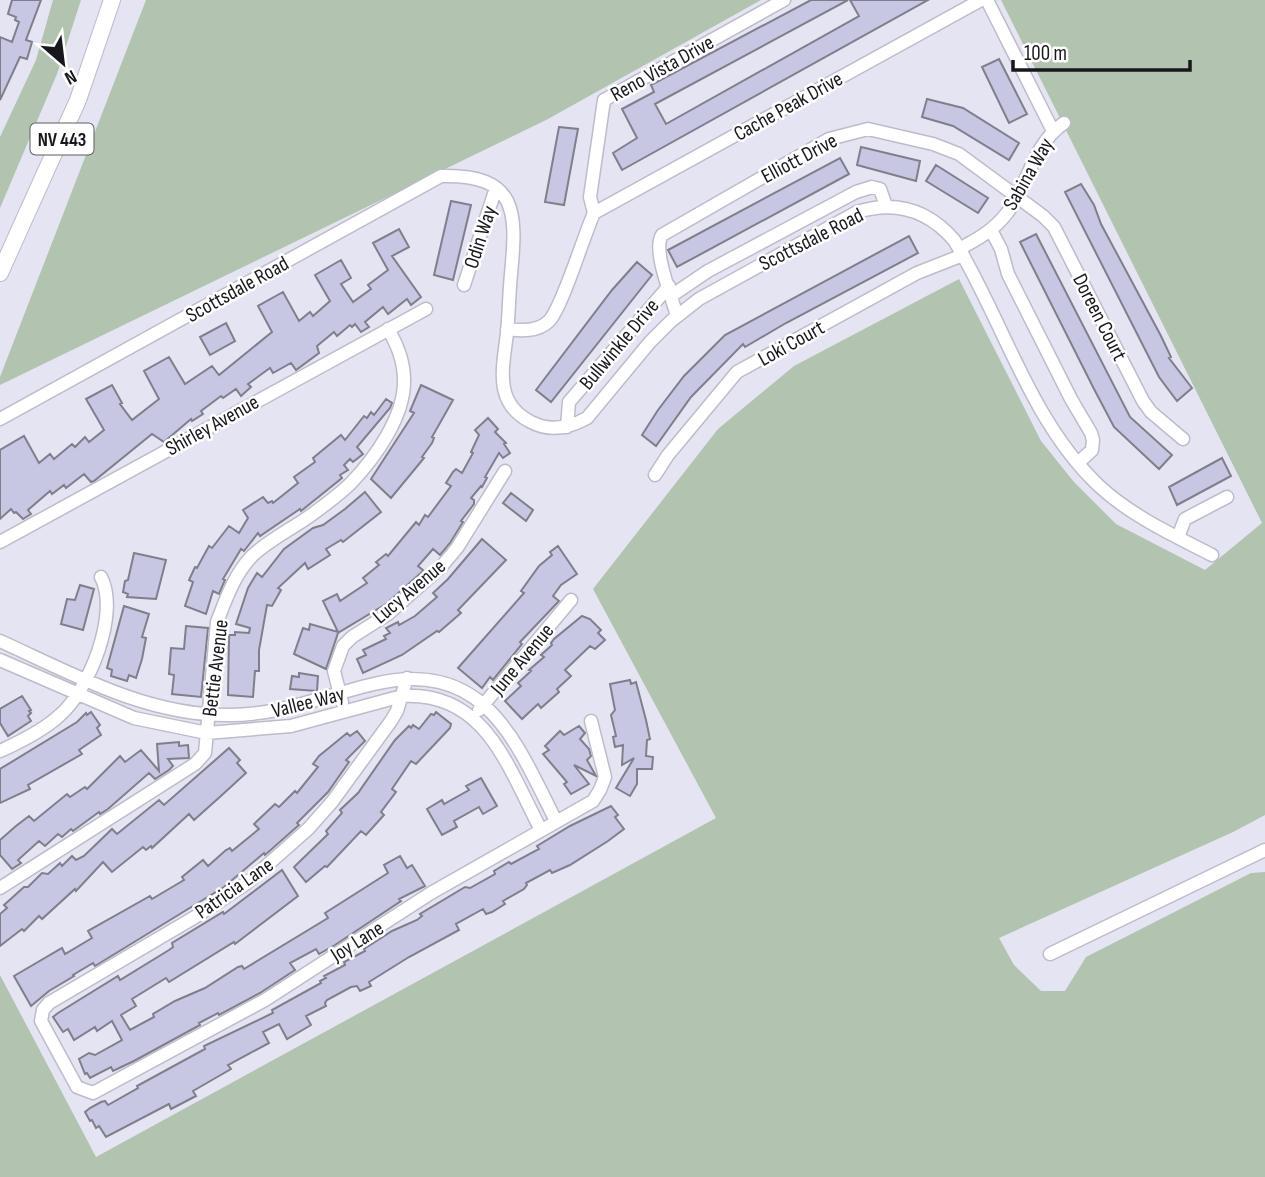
<svg xmlns="http://www.w3.org/2000/svg" width="1265" height="1177" viewBox="0 0 1265 1177" font-family="'Sofia Sans Condensed',sans-serif">
  <rect width="100%" height="100%" fill="#e4e4f3"/>
  <path fill="#b2c3b0" d="M53,0H81L57,74L0,208V137L36,60Z
    M146,0H761L548,119L0,385V377Z
    M1001,0H1265V815L1233,832L999,938L1014,965L1041,991H1065L1086,957L1251,873L1265,872V1177H0V975L96,1157L716,818L593,589L718,429L794,366L959,279L1041,441L1074,482L1116,524L1205,570L1262,523Z"/>
  <path fill="#c7c6e3" stroke="#7f7f8c" stroke-width="2" d="M12,0H41L26,40L32,42L27,59L20,57L0,100V37L12,42L19,22L15,20L16,17L8,14Z
    M811,0H848L655,104L666,124L859,16L850,0H928L622,170L613,153L637,138L622,109L654,92L651,85Z
    M999,59L1027,114L1009,123L982,67Z
    M927,99L963,108L1019,143L1009,160L953,126L922,117Z
    M559,127L578,129L564,205L545,202Z
    M861,147L920,161L916,181L857,165Z
    M840,158L849,174L677,267L668,250Z
    M936,165L988,198L978,213L926,181Z
    M1081,184L1094,205L1101,224L1161,336L1171,357L1169,358L1192,388L1177,401L1159,377L1065,192Z
    M451,201L471,205L453,280L434,275Z
    M399,229L409,247L392,256L421,297L411,305L407,299L388,314L383,307L365,322L369,327L361,332L355,324L352,327L350,325L337,336L334,332L317,346L319,353L296,370L291,363L273,373L270,368L248,384L251,387L241,396L236,389L223,398L221,396L201,411L203,414L192,421L191,419L164,442L152,434L94,481L91,482L84,474L66,488L64,485L52,494L50,491L28,510L31,514L23,519L16,512L14,513L11,509L0,519V450L24,436L39,463L50,454L54,459L72,444L75,447L85,437L89,442L104,430L86,399L112,385L122,403L120,404L132,420L159,399L144,371L169,357L185,384L212,366L219,375L272,332L258,306L283,292L299,321L310,312L313,316L330,301L315,275L341,260L351,278L341,284L353,302L371,289L368,285L388,270L373,243Z
    M1036,234L1130,417L1172,455L1159,469L1114,427L1094,389L1020,242Z
    M909,236L918,253L786,323L745,347L743,344L691,397L656,446L642,435L658,410L684,376L725,335Z
    M637,262L652,275L551,402L536,390L612,290Z
    M226,323L235,341L210,355L200,337Z
    M421,385L453,400L432,437L434,438L432,443L422,457L424,458L391,498L371,479L414,413L410,411Z
    M386,399L392,403L390,408L357,447L363,454L353,462L350,459L344,465L348,470L340,475L342,478L301,511L300,509L260,536L258,533L244,551L241,549L223,579L225,580L219,594L213,591L206,614L185,606L193,582L189,580L195,567L197,568L209,546L212,548L229,526L239,533L248,518L243,510L263,497L268,503L272,501L273,503L298,483L294,477L315,462L313,458L341,435L345,440L364,416L367,418L371,412L374,415Z
    M488,418L498,429L495,432L506,443L504,444L510,453L503,458L499,453L485,477L487,478L482,487L481,486L471,498L474,500V504L461,521L463,522L450,543L440,555L433,549L418,566L423,570L422,572L386,604L338,633L326,669L294,654L303,628L309,630L310,624L338,632L323,601L337,594L340,601L367,583L363,578L379,565L376,562L386,554L388,556L416,522L419,525L425,515L428,517L451,486L446,483L453,472L456,469L462,473L473,453L471,452L479,435L475,430Z
    M1222,458L1231,476L1177,505L1169,487Z
    M365,492L381,512L343,542L341,540L326,549L330,555L308,569L305,563L278,588L281,590L272,606L267,605L259,650V671H255L253,697L228,695L229,635H235V632L249,633L250,628L236,624L248,588L257,573L262,577L284,549L313,528L323,525L345,509Z
    M511,493L533,510L526,521L503,503Z
    M482,539L506,560L458,610L461,613L439,632L437,631L402,655L363,673L357,659L366,655L363,650L386,639L384,636L390,633L386,628L398,622L399,625L415,616L437,597L433,593L448,579Z
    M558,546L577,574L561,585L553,596L559,601L520,642L522,644L493,680L490,677L482,688L458,668L524,593L521,591L539,566L552,555L550,552Z
    M134,553L166,560L156,599L127,597L128,594L123,592L125,581L128,580Z
    M80,585L94,589L83,630L61,624L67,599L75,600Z
    M124,606L149,614L142,637L146,638L142,659L136,678L129,675L127,681L111,676L112,670L107,668Z
    M582,616L590,619L601,630L598,633L605,640L595,649L590,646L565,670L571,676L557,689L559,692L541,708L538,704L522,719L505,701L521,686L518,683L531,671L529,670L544,657L541,655L552,645L551,643L554,639Z
    M186,626L208,628L201,697L172,694L174,675L169,674L171,648L184,649Z
    M299,673L318,676L317,691L290,689L292,676L299,677Z
    M630,680L631,684L636,682L646,720L650,739L647,740L646,756L653,757L652,769H637V784L630,796L616,788L634,758L622,765L623,745L615,747L613,737L616,736L611,715L615,710L610,684Z
    M22,696L31,710L29,711L31,713L28,716L31,721L8,736L0,723V709Z
    M91,712L100,725L97,728L101,735L79,750L82,754L28,785L30,789L0,803V769L77,722L86,713L87,715Z
    M436,712L451,724L450,728L416,764L411,761L392,789L396,792L381,812L384,815L366,835L361,831L327,867L325,866L306,882L294,867L328,834L326,831L342,813L340,810L358,793L395,740L409,726L411,728L413,725L419,729L431,714L434,715Z
    M579,726L585,733L580,739L589,749L591,756L587,760L596,776L574,765L589,784L571,794L564,784L567,782L543,754L549,750L545,746L560,731L564,735Z
    M357,731L365,741L346,760L349,762L328,792L297,823L299,825L265,855L264,853L224,887L95,966L93,963L73,975L74,976L49,991L31,1006L14,976L62,948L65,954L92,938L88,931L150,896L152,899L184,880L182,877L203,860L208,866L226,850L230,848L232,851L259,829L254,824L275,804L279,807L295,791L297,793L318,767L313,764L319,756L347,733L350,736Z
    M179,742V746L188,745L189,758L168,759L173,766L169,770L155,779L149,773L108,809L100,814L99,812L73,831L71,829L62,837L58,834L45,846L39,841L18,860L21,863L12,869L0,855V840L16,826L29,816L34,821L67,794L70,797L85,787L87,789L120,756L125,762L141,750L159,771L157,744Z
    M229,748L240,760L237,763L246,773L222,795L194,820L189,814L152,848L151,846L146,850L143,847L112,872L103,862L76,891L75,889L42,919L39,916L24,931L22,929L0,946V914L7,908L4,905L24,887H28L42,873L48,874L60,863L62,866L72,856L76,860L84,856L112,829L117,834L159,800L164,805Z
    M481,778L497,806L483,814L479,807L454,821L457,827L442,835L427,809L442,800L444,804L469,790L466,786Z
    M611,806L618,815L615,817L624,829L608,841L570,865L552,873L550,870L526,883L527,885L524,889L503,901L505,904L492,912L486,914L483,909L456,924L459,930L409,957L369,982L371,986L360,991L357,986L351,987L327,1000L325,1003L326,1006L306,1016L311,1025L287,1039L279,1024L263,1032L269,1043L228,1065L231,1069L193,1091L196,1096L171,1109L169,1104L106,1137L99,1126L96,1128L92,1120L90,1121L85,1112L90,1108L101,1102L105,1101L108,1105L138,1088L137,1086L205,1049L204,1046L273,1013L272,1010L321,983L320,981L326,978L324,976L345,965L344,962L365,951L364,949L392,931L417,920L422,916L420,914L465,887L470,888L495,874L494,871L509,862L511,864L539,849L537,846L570,826Z
    M400,856L407,868L412,865L425,886L399,899L401,901L335,945L319,954L316,949L290,963L295,970L260,993L219,1015L218,1013L199,1023L200,1025L134,1061L113,1071L111,1067L90,1078L87,1073L85,1074L79,1059L89,1053L95,1055L122,1040L112,1021L97,1031L95,1027L74,1040L68,1029L63,1032L53,1017L58,1013L118,976L120,980L169,950L173,947L172,943L223,912L224,914L282,870L298,896L235,944L234,942L169,982L166,978L132,999L136,1006L121,1015L130,1030L154,1017L153,1014L175,1001L205,988L238,967L242,966L244,969L328,918L325,913L388,873L384,865Z"/>
  <g fill="none" stroke-linecap="round" stroke-linejoin="round">
    <g stroke="#bcbcca" stroke-width="15">
      <path id="minor" d="M987,0L1053,131
        M594,213L981,0
        M594,213L590,197L604,100L784,0
        M991,230L1001,249L1008,274L1071,399L1091,433L1093,440L1092,450L1078,463
        M959,249C978,239 994,230 1007,213C1029,184 1032,145 1064,123
        M464,285L496,188
        M671,296L708,271L856,192L872,187L880,189L886,206
        M677,316C672,297 652,250 662,235L829,139L868,129L933,144L959,154L1043,216L1054,227L1143,401L1151,412L1183,439
        M507,329C521,331 538,332 549,321C562,308 584,235 594,213
        M0,419L441,176C518,174 517,212 511,274C509,294 509,313 507,333C503,368 493,403 531,422C550,432 569,428 587,418L650,342L671,321L699,299L857,212C896,200 928,210 954,240C1003,320 1029,419 1098,485C1131,516 1173,535 1212,555
        M567,427L569,402L669,286
        M655,475L668,455L737,372L917,273L963,255
        M1178,537L1185,519L1227,497
        M0,542L426,309
        M0,641C73,674 147,716 230,715C281,715 326,695 374,684C485,658 515,740 556,821
        M0,660L134,718L207,733L291,726L402,696C486,691 508,768 541,830
        M407,678L397,711L391,721L332,802L308,829L247,883L195,917L49,1003L43,1010L41,1021L77,1087L93,1093L265,1000L431,893L593,801L600,790L605,777L591,721
        M342,702L334,671L343,646L352,637L388,614L441,567L457,548L505,471
        M479,710L571,600
        M0,751C20,742 44,730 60,715C89,690 120,613 101,577
        M0,888L195,764L205,753L217,622C226,599 234,575 252,556C270,539 294,528 314,513C326,504 340,494 351,483C375,458 405,416 404,380C404,362 397,344 388,329
        M1050,954L1265,850"/>
    </g>
    <g stroke="#bcbcca" stroke-width="18">
      <path id="major" d="M0,273L78,100L112,0"/>
    </g>
    <use href="#minor" stroke="#fff" stroke-width="12"/>
    <use href="#major" stroke="#fff" stroke-width="16"/>
  </g>
  <g text-anchor="middle" stroke-width="5" stroke-linejoin="round" paint-order="stroke">
    <rect fill="#fff" stroke="#5d5d61" stroke-width="2" x="30.5" y="123.5" width="63" height="31" rx="5"/>
    <g font-size="19" font-weight="bold" fill="#17171d">
      <text x="62" y="146">NV 443</text>
    </g>
    <g font-size="21" fill="#17171d" stroke="#fff">
      <text transform="translate(662 68) rotate(-29)" y="7">Reno Vista Drive</text>
      <text transform="translate(788 106) rotate(-29)" y="7">Cache Peak Drive</text>
      <text transform="translate(799 158) rotate(-28)" y="7">Elliott Drive</text>
      <text transform="translate(1028 174) rotate(-60)" y="7">Sabina Way</text>
      <text transform="translate(480 237) rotate(-72)" y="7">Odin Way</text>
      <text transform="translate(811 239) rotate(-27)" y="7">Scottsdale Road</text>
      <text transform="translate(237 289) rotate(-29)" y="7">Scottsdale Road</text>
      <text transform="translate(1100 317) rotate(63)" y="7">Doreen Court</text>
      <text transform="translate(791 343) rotate(-29)" y="7">Loki Court</text>
      <text transform="translate(619 344) rotate(-50)" y="7">Bullwinkle Drive</text>
      <text transform="translate(212 425) rotate(-29)" y="7">Shirley Avenue</text>
      <text transform="translate(409 591) rotate(-40)" y="7">Lucy Avenue</text>
      <text transform="translate(522 659) rotate(-50)" y="7">June Avenue</text>
      <text transform="translate(215 668) rotate(-83)" y="7">Bettie Avenue</text>
      <text transform="translate(308 702) rotate(-14)" y="7">Vallee Way</text>
      <text transform="translate(234 888) rotate(-35)" y="7">Patricia Lane</text>
      <text transform="translate(357 941) rotate(-32)" y="7">Joy Lane</text>
    </g>
  </g>
  <g transform="translate(63 63) rotate(152)" stroke="#ffffff" stroke-width="5" paint-order="stroke">
  <path d="M0-5L12 26L0 18L-12 26Z" fill="#17171d"/>
  <text y="-10" font-size="19" font-weight="bold" text-anchor="middle" fill="#17171d">N</text>
  </g>
  <path d="M1013 60v10h177v-10" fill="none" stroke="#17171d" stroke-width="3.5"/>
  <text x="1024" y="60" font-size="21" fill="#17171d" stroke="#ffffff" stroke-width="5" paint-order="stroke">100 m</text>
</svg>
